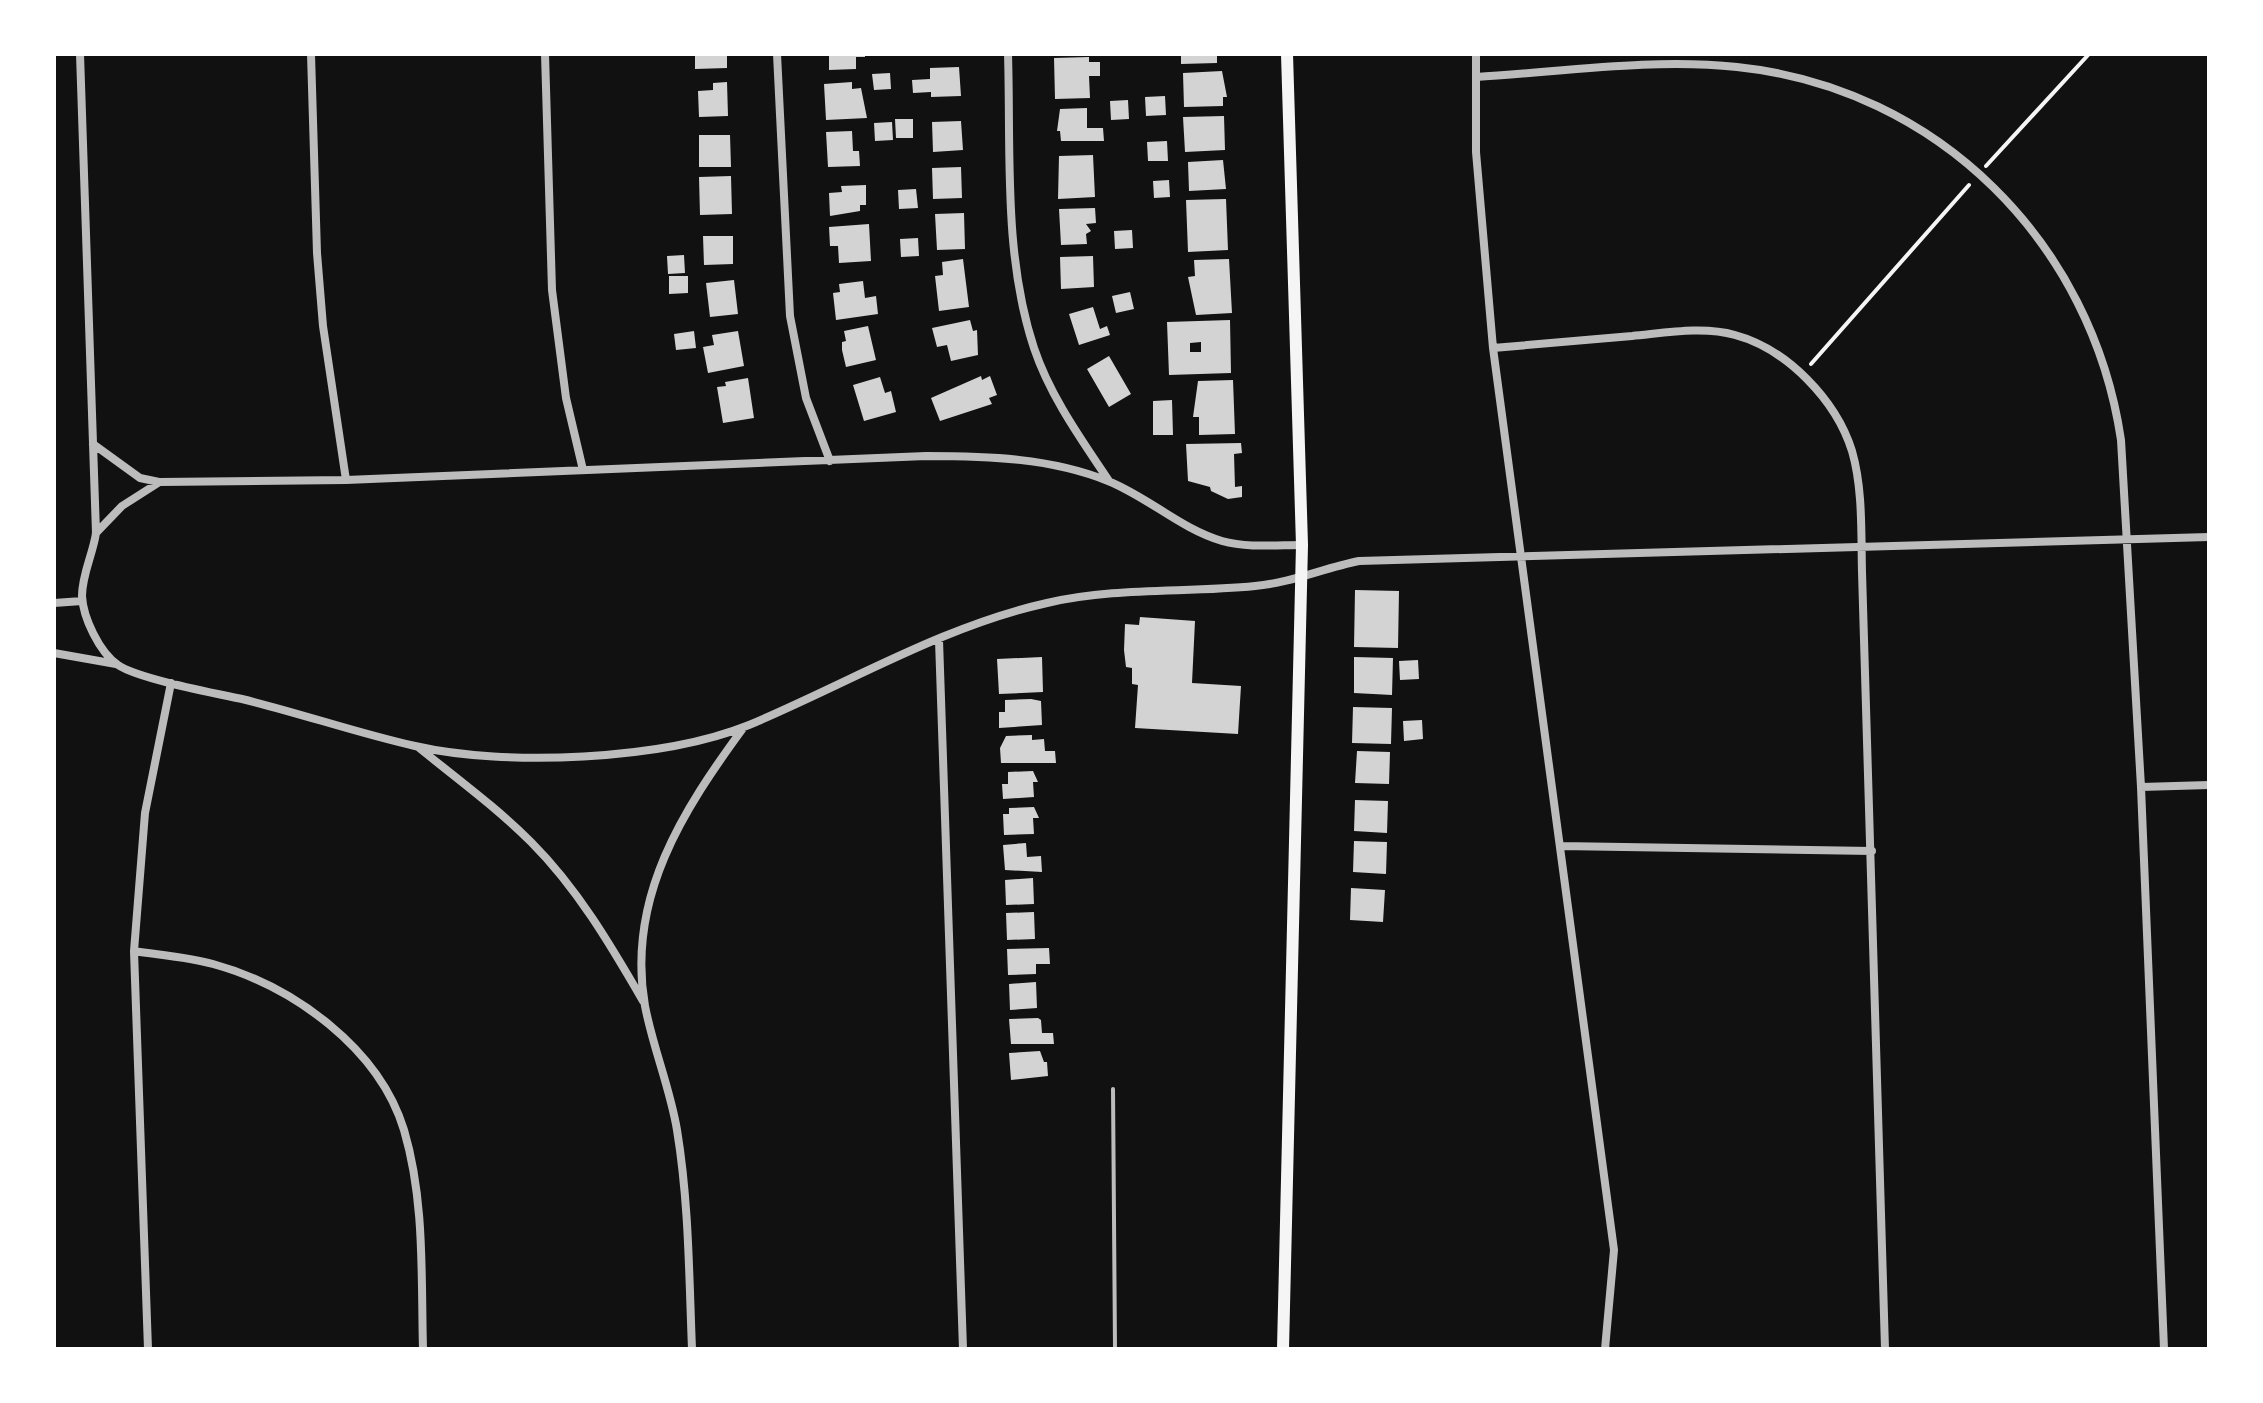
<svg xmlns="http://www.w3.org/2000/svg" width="2263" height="1403" viewBox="0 0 2263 1403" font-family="'Source Sans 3',sans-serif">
  <rect width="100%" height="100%" fill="#111"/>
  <path fill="#d3d3d3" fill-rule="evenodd" d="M695,54H727V68L695,69Z
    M829,54H865V57H856V69L829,70Z
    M1181,54H1217V63L1181,64Z
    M1089,57V62H1100V76H1089L1090,98L1055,99L1054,58Z
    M959,67L961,96L931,97V92L913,93L912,80L930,79V68Z
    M1222,71L1227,97H1223V106L1184,107L1183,73Z
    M890,73L891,89L874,90L872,74Z
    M727,82L728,116L699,117L698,91L713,90V83Z
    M852,82V89L861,88L867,118L826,120L824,84Z
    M1165,96L1166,115L1146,116L1145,97Z
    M1128,100L1129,119L1111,120L1110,101Z
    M1087,108V128H1103L1104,141H1061L1060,131H1057L1060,109Z
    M1224,116L1225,150L1185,152L1183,117Z
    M895,119H913V138H896Z
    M961,121L963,150L933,152L932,122Z
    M892,122L893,140L875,141L874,123Z
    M852,131L853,151H859L860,166L828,167L826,132Z
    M699,135H730L731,167H699Z
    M1167,141L1168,161H1148L1147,142Z
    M1093,155L1095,197L1058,199L1059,156Z
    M1223,160L1226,189L1189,191L1188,162Z
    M961,167L962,198L933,199L932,168Z
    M731,176L732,214L700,215L699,177Z
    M1169,180L1170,197L1154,198L1153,181Z
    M866,185V205H860V211L830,216L829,193L842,192L841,186Z
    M916,189L918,208L899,209L898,190Z
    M1226,199L1228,250L1188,252L1186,200Z
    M1095,208L1096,223L1086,224L1091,231L1086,234L1087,244L1061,245L1059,209Z
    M964,213L965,249L937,250L935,214Z
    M869,224L871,261L839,263L838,246H830L829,227Z
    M1132,230L1133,248L1115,249L1114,231Z
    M703,236H733V264L704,265Z
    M918,238L919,256L901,257L900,239Z
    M684,255L685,273L668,274L667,256Z
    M1093,256L1094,287L1061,289L1060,257Z
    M963,259L969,307L939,311L935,276L943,275L942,262Z
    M1229,259L1232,313L1196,315L1188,277L1195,276L1194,260Z
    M669,276H688V293L669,294Z
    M734,280L738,314L710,317L706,283Z
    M863,281L865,298L876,296L878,314L836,320L833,293L840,292L839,284Z
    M1130,292L1134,309L1116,313L1112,296Z
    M1093,307L1100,329L1107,326L1110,335L1079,345L1069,314Z
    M970,320L973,331L977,330L978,355L951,361L947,345L937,347L932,328Z
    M1230,320L1231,373L1169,375L1167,322ZM1201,342V352H1190V343Z
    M868,326L876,360L846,367L842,350V342L846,341L844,331Z
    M694,331L696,348L676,350L674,334Z
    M738,331L744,366L708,373L703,347L714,345L712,335Z
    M1109,356L1131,394L1109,407L1087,369Z
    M981,376L982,380L990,376L997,395L989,398L992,404L940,421L931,398Z
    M880,377L885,393L891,391L896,412L864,421L853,385Z
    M748,378L754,418L723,423L717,387L726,386L725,382Z
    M1233,380L1235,434L1199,435V417H1193L1198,381Z
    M1172,400L1173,435H1153V401Z
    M1241,443L1242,453L1234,454L1235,487L1242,486V497L1228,499L1211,491L1210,487L1188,481L1186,444Z
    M1355,590L1399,591L1398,648L1354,647Z
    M1140,617L1195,621L1192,683L1241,686L1238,734L1135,728L1138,685L1132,684V668L1126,667L1124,650L1125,624L1139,625Z
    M1042,657L1043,692L999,694L997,659Z
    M1354,657L1393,658L1392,695L1354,693Z
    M1418,660L1419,679L1400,680L1399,661Z
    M1031,699L1041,701L1042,725L999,728V712H1005V700Z
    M1353,707L1392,708L1391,744L1352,743Z
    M1422,720L1423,739L1404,741L1403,721Z
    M1032,735V740L1044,739L1045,751H1055L1056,763H1001L1000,748L1006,736Z
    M1357,751L1390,752L1389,784L1355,783Z
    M1033,771L1038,782H1033L1034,797L1003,799L1002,784H1008V772Z
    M1355,800L1388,801L1387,833L1354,831Z
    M1034,807L1039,818H1033L1034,834L1004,835L1003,814H1009V808Z
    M1354,841L1387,842L1386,874L1353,872Z
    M1026,843L1027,857L1041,856L1042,872L1005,870L1003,845Z
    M1033,878L1034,904L1006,905L1005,880Z
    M1351,888L1385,890L1383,922L1350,920Z
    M1034,912L1035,939L1007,940L1006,913Z
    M1049,948L1050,964H1036V974L1008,975L1007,949Z
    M1036,982L1037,1008L1010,1010L1009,984Z
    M1038,1018L1041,1020L1042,1033H1053L1054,1044H1011L1009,1019Z
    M1040,1051L1044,1062H1047L1048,1076L1011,1080L1009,1053Z"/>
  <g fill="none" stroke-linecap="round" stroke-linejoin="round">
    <path stroke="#f5f5f5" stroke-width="4" d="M1986,166L2089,54
      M1811,364L1969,185"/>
    <path stroke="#bcbcbc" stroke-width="4" d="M1113,1089L1115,1349"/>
    <path stroke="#bcbcbc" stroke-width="8" d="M80,54L96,533C93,554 82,574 82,596C83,617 99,652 118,665C139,679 214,693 242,699C300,713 357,733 415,746C506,767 662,760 749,725C847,684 943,626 1047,603C1116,587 1185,593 1255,586C1290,583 1324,568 1359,561L2209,537
      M311,54L317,253L323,326L346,480
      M545,54L552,290L566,398L583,470
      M777,54L790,316L806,398L830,461
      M1008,54C1011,150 1003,255 1034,348C1050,396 1081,439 1109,481
      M1476,54V152L1493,348L1614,1250L1605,1349
      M1476,77C1561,72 1651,58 1737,67C1938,88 2092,243 2121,440L2141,787L2164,1349
      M1493,348C1540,344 1586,340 1632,336C1665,333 1703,326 1735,335C1787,349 1836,400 1852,451C1863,489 1861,533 1862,572L1885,1349
      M93,444L140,478L159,482L346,480L926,456C988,456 1051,458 1108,481C1148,497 1181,529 1222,541C1247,548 1277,545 1302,545
      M96,533L122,506L158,483
      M54,603L82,601
      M939,640L963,1349
      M54,653L116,664
      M418,747C456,778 496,807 531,842C577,888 610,944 643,1001
      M2141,787L2209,785
      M1561,846L1872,851
      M134,951C160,955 188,957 213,964C293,986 379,1048 404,1130C425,1201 421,1276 423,1349
      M148,1349L134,951L145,813L171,683
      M692,1349C689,1276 689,1203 677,1130C670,1088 653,1048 645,1006C626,898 683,810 744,727"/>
    <path stroke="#f5f5f5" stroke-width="12" d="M1283,1349L1302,545L1287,54"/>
  </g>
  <rect width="2263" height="1403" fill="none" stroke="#ffffff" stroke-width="112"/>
</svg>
